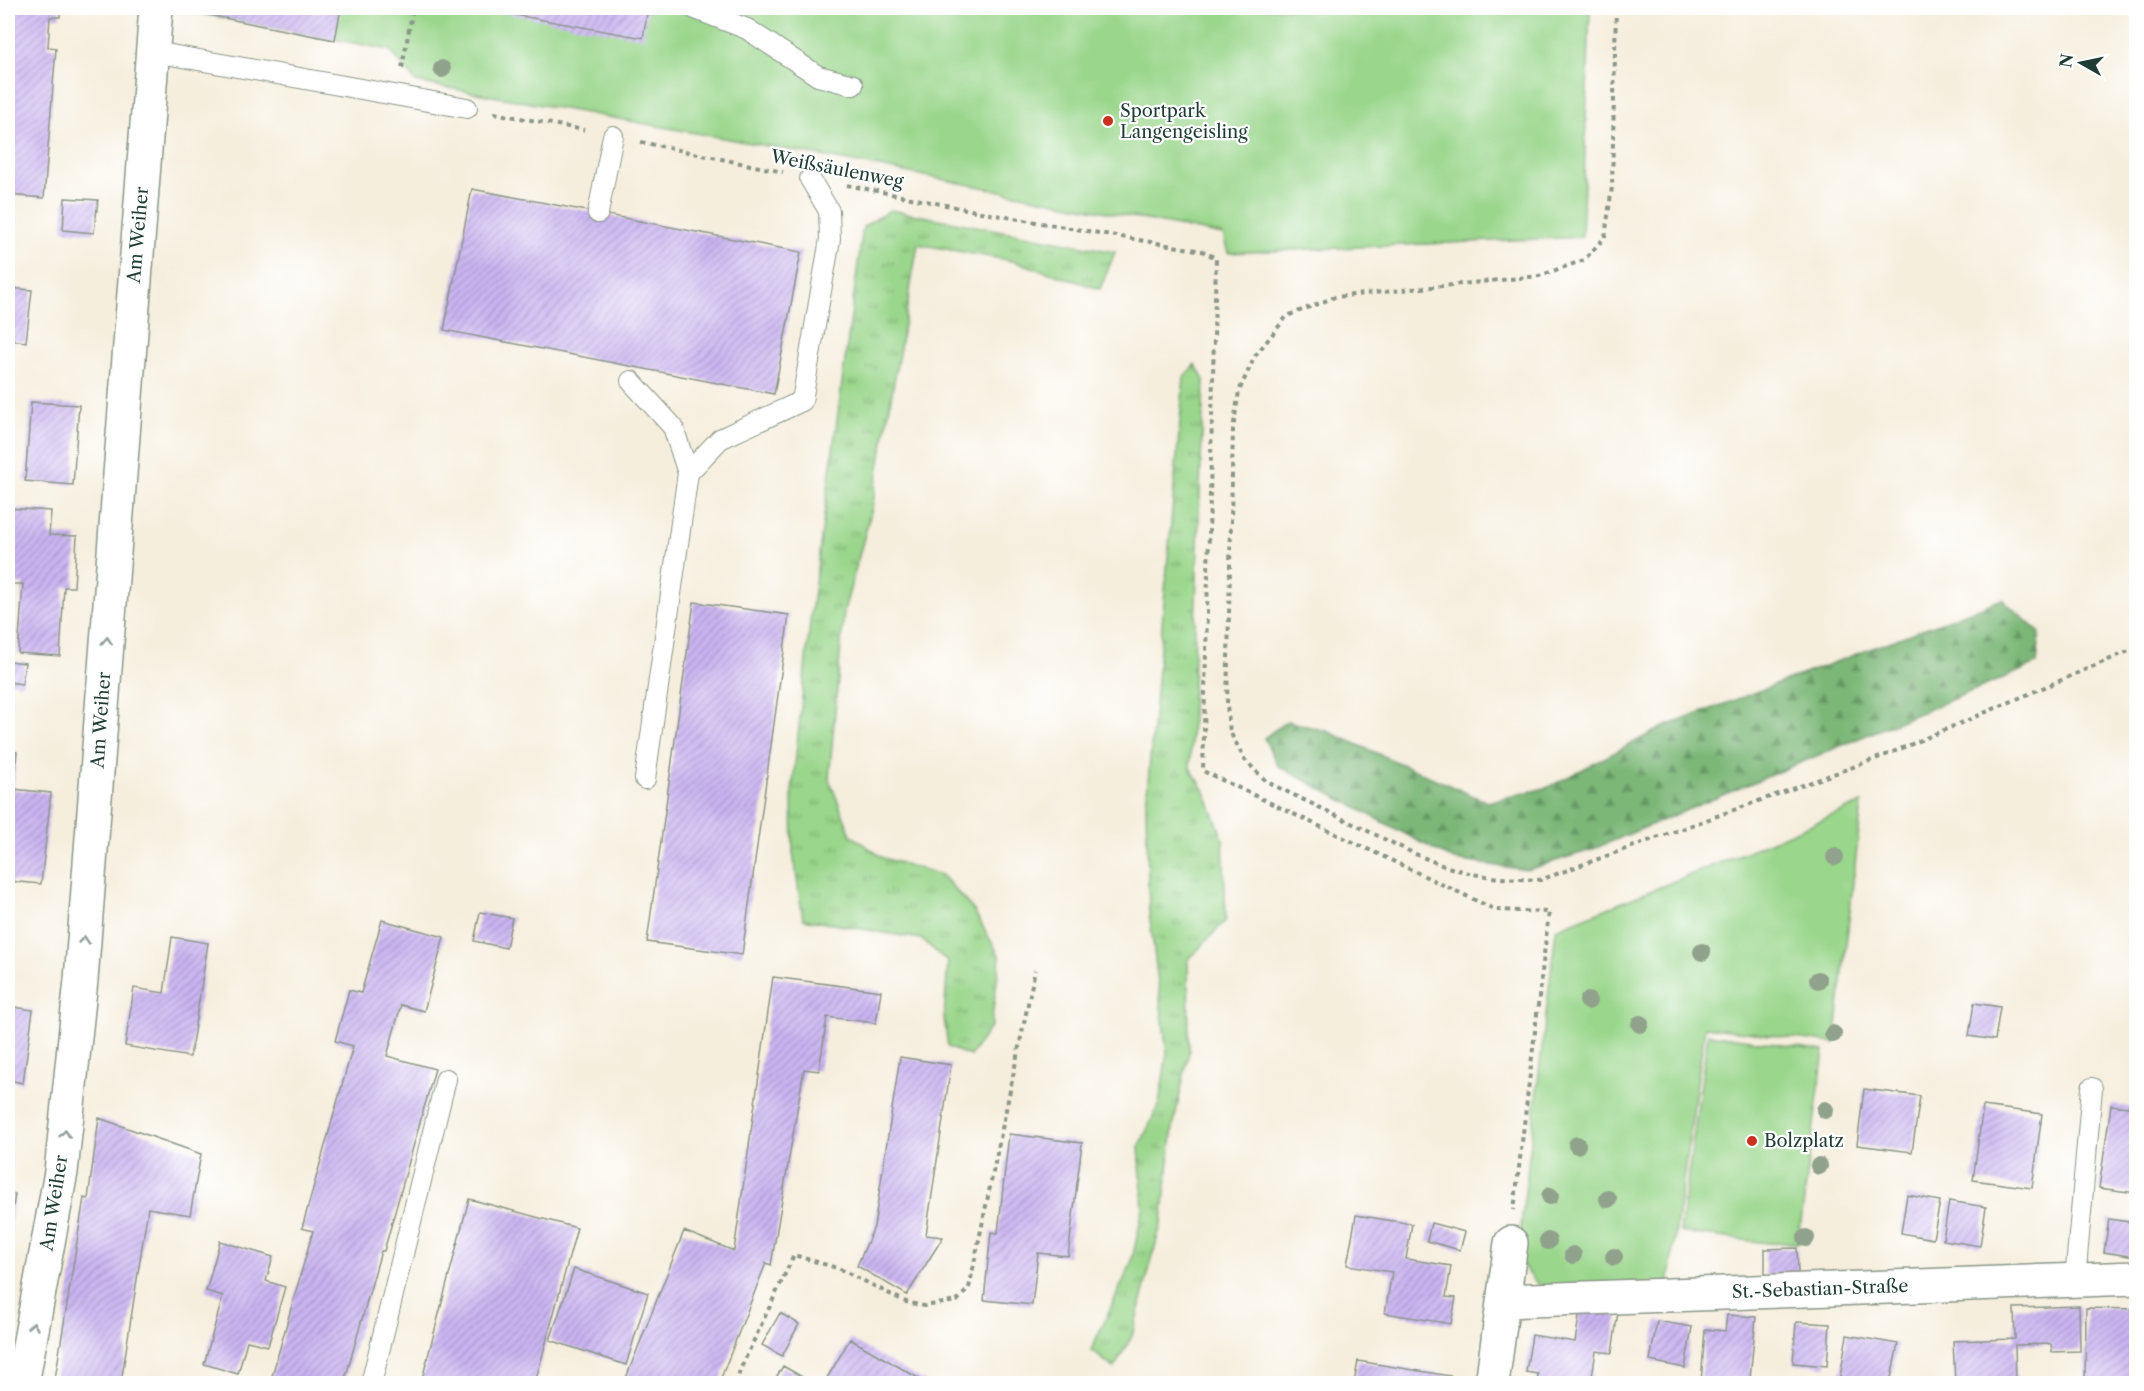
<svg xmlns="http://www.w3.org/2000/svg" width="2144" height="1391" viewBox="0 0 2144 1391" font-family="'Libre Caslon Text',serif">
  <defs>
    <pattern id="grass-tufts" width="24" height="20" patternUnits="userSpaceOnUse" patternTransform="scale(1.5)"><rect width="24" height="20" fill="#9ad68b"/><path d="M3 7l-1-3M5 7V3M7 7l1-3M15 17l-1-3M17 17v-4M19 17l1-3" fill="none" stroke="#7daf72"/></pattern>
    <pattern id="forest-firs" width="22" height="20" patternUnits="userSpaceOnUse" patternTransform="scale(1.5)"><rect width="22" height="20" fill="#7bb777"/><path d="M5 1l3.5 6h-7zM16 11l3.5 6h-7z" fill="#649662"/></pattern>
    <pattern id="building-hatch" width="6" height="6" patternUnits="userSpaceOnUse" patternTransform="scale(1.5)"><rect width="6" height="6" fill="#cbb5f2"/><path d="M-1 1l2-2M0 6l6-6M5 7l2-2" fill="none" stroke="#a494c5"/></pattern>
  </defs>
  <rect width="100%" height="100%" fill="#fff"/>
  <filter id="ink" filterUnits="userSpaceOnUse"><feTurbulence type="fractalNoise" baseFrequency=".0167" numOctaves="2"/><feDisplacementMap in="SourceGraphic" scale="12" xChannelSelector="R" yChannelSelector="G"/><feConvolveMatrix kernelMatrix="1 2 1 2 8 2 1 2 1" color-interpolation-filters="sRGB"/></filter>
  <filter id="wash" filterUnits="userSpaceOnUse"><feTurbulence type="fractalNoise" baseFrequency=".008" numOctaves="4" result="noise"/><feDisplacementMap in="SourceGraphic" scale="24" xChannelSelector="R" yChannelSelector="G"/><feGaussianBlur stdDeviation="1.35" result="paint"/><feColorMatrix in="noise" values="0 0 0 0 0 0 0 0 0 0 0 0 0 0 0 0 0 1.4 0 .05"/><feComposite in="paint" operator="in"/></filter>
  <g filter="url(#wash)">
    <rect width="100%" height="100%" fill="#f6eedd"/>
    <path fill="url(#grass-tufts)" stroke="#5c8a60" stroke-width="1.5" d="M890,210L1115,252L1100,289L1013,261L918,244L872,508L844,611L829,779L851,835L883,858L942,875L974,911L1000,957L991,1026L970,1056L948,1047L944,1018L948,962L921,939L803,919L793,853L792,792L811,613L863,227Z
      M1195,364L1204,380L1190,768L1204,789L1223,839L1226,920L1188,960L1189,1052L1173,1127L1162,1220L1132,1336L1114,1368L1091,1350L1131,1264L1143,1209L1139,1147L1159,1104L1167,1053L1149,912L1146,805L1184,377Z"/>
    <path fill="url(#forest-firs)" stroke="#4d7a56" stroke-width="1.5" d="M2002,599L2040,633L2037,664L1591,850L1527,870L1454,860L1278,766L1264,738L1287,721L1327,731L1487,802L1549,787L1661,728Z"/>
    <path fill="#9ad68b" stroke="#5c8a60" stroke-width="1.5" d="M171,8H1590L1582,237L1228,253L1223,235L844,160L416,82L390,50Z
      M1862,803L1835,1043L1705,1027L1668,1285L1541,1288L1517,1259L1556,929L1729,859Z
      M1708,1034L1824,1051L1798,1243H1767L1680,1232Z"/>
    <g id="blocks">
      <path fill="url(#building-hatch)" d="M10,8H60V17H50L48,47L56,48L44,198L8,195V39Z
        M189,8H341L335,40L188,11Z
        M505,8H648L643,38L504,13Z
        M472,189L801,252L774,394L444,330Z
        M65,198L98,200L94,233L63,230Z
        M8,288L32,290L26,342L8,340Z
        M31,402L79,405L73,485L25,481Z
        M8,508L51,511L49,535L77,536L74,587H64L60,656L18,653L23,584H8Z
        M694,602L789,615L742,955L647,942Z
        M8,661L25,663L22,684L8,682Z
        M8,751L17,752L13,789L51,793L41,884L8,881Z
        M480,912L512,918L506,948L474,941Z
        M382,920L444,937L424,1011L401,1005L387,1056L435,1069L384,1251H381L344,1383H270L313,1231L302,1228L353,1046L335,1041L349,990L361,993Z
        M172,937L208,943L190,1057L125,1046L134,988L164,993Z
        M773,977L881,991L876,1023L827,1017L819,1071L804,1069L771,1265L766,1263L719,1383H624L684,1231L734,1251Z
        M1974,1003L2000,1007L1995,1040L1969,1036Z
        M8,1006L33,1010L23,1083L8,1080Z
        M900,1057L951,1065L926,1235L943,1237L907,1295L857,1266L874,1227Z
        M1864,1089L1920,1096L1912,1152L1857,1145Z
        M2111,1105L2136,1108V1193L2099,1188Z
        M1983,1106L2042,1114L2032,1188L1973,1180Z
        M99,1118L201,1154L190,1215L148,1208L121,1383H81L55,1379L84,1198L88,1199Z
        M1009,1134L1082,1143L1068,1256L1038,1253L1032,1305L984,1300L991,1232L998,1233Z
        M8,1193L15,1194L9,1232H8Z
        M1907,1195L1940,1201L1933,1239L1901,1233Z
        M469,1199L577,1228L535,1383H421Z
        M1949,1201L1986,1207L1980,1246L1943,1240Z
        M1356,1215L1412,1224L1406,1259L1451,1266L1446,1297L1456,1298L1451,1324L1385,1313L1392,1272L1347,1265Z
        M2109,1219L2136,1223V1257L2104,1252Z
        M1431,1223L1465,1232L1460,1250L1427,1241Z
        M220,1241L273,1257L266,1281L285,1287L268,1346L247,1341L238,1374L204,1364L223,1296L206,1291Z
        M1797,1248L1798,1274L1765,1275V1249Z
        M574,1269L648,1293L626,1365L550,1340Z
        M2079,1306L2080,1351L2052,1352L2051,1344L2015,1345L2016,1383H1955L1953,1341L2015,1339L2014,1308Z
        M2086,1308L2136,1309V1383H2085Z
        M1580,1311L1618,1312L1612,1353L1596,1351L1591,1383H1537L1538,1374L1526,1372L1532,1335L1575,1342Z
        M780,1313L799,1324L782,1356L762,1345Z
        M1727,1315L1756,1317L1750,1378L1777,1380L1776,1383H1701L1705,1329L1725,1331Z
        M1657,1321L1692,1327L1685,1368L1650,1361Z
        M1796,1322L1830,1324L1827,1366L1793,1363Z
        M1847,1335L1898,1344L1890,1383H1839Z
        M850,1339L927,1383H824Z
        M1358,1361L1451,1376L1450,1383H1354Z
        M783,1366L813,1383H773Z"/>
    </g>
  </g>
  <g filter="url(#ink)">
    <use href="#blocks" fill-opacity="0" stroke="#8a9688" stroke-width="1.5"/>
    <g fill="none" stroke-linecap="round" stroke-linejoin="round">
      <g stroke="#8a9688" stroke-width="22">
        <path id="service" d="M693,8L747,29L818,76L853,85
          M154,52L467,108
          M598,213L613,136
          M631,381L673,427L688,473
          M645,779L688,473L720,439L802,401L830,239L829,211L810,179
          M2075,1280L2092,1088
          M371,1384L446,1079"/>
      </g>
      <g stroke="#8a9688" stroke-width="36">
        <path id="minor" d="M1503,1301L2136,1278
          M22,1384L61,1172L81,980L156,8
          M1492,1384L1511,1243"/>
      </g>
      <path stroke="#8a9688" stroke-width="4" stroke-dasharray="4.5 4.5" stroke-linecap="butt" d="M1616,8L1612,187L1605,237L1584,260L1539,276L1335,297L1287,316L1255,356L1239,391L1233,429L1227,706L1230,732L1245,760L1267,782L1413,853L1444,866L1472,874L1499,878L1540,880L1886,755L2136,648
        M402,68L413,8
        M494,113L584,130
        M641,142L783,172
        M847,185L990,214L1202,251L1216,258L1203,771L1496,910L1549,912L1514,1210
        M736,1384L740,1370L794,1255L840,1269L906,1302L924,1306L957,1301L969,1288L1035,970"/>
      <use href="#service" stroke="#fff" stroke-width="20"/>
      <use href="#minor" stroke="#fff" stroke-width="33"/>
    </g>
    <g fill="#91a28c">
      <circle cx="442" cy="69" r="9"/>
      <circle cx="1835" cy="857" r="9"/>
      <circle cx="1702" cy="952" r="9"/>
      <circle cx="1818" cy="980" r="9"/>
      <circle cx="1588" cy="1001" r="9"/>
      <circle cx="1640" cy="1024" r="9"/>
      <circle cx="1833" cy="1034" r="9"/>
      <circle cx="1825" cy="1110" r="9"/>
      <circle cx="1577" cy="1145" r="9"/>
      <circle cx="1819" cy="1166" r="9"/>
      <circle cx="1550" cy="1196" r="9"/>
      <circle cx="1608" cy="1199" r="9"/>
      <circle cx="1806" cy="1238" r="9"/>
      <circle cx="1548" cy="1241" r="9"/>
      <circle cx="1573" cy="1255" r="9"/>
      <circle cx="1614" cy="1257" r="9"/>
    </g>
    <defs><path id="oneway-chevron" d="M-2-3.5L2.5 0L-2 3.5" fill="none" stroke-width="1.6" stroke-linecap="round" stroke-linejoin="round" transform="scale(1.5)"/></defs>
    <g stroke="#8f9e9a">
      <use href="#oneway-chevron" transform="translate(107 641) rotate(-86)"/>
      <use href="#oneway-chevron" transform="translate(84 940) rotate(-86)"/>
      <use href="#oneway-chevron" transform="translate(65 1134) rotate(-84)"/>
      <use href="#oneway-chevron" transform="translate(33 1326) rotate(-80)"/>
    </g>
  </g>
  <g fill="#c8321e" stroke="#fff" stroke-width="2">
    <circle cx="1108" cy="121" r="6"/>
    <circle cx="1752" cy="1141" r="6"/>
  </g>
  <g text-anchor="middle" stroke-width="4.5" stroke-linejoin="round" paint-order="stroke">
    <g font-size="18" fill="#1f3d34" stroke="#fff" text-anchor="start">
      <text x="1120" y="117">Sportpark<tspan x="1120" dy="21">Langengeisling</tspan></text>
      <text x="1764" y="1147">Bolzplatz</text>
    </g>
    <g font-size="18" fill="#1f3d34" stroke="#fff">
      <text transform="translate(837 169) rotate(11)" y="6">Weißsäulenweg</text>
      <text transform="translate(138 235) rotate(-85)" y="6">Am Weiher</text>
      <text transform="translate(101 720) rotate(-86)" y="6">Am Weiher</text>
      <text transform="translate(54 1203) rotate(-81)" y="6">Am Weiher</text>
      <text transform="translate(1820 1289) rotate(-2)" y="6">St.-Sebastian-Straße</text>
    </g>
  </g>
  <rect width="2144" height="1391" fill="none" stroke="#fff" stroke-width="30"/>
  <g transform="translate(2081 63) rotate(279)" stroke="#ffffff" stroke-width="4.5" paint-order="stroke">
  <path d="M0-4.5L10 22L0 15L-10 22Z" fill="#1f3d34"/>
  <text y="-9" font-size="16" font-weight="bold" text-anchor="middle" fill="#1f3d34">N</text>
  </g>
</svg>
